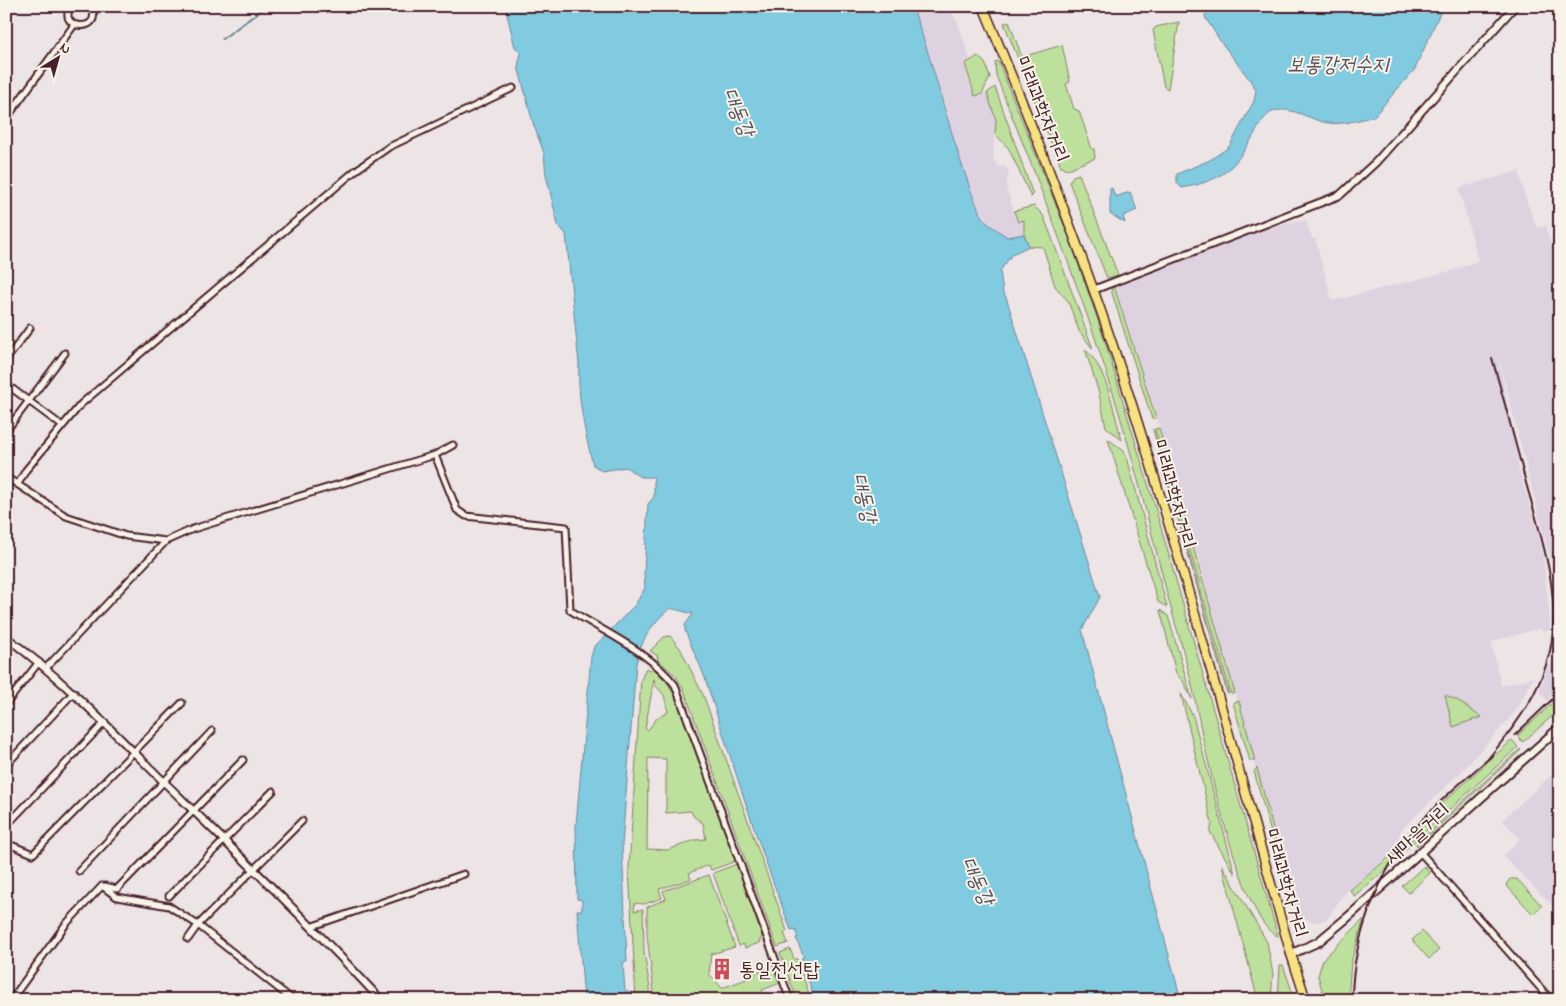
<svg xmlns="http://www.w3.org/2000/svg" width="1566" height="1006" viewBox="0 0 1566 1006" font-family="'Indie Flower','Poor Story',sans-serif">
  <rect width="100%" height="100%" fill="#ece4e5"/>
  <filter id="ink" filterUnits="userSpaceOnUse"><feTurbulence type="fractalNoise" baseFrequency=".02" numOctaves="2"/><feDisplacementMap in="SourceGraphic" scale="10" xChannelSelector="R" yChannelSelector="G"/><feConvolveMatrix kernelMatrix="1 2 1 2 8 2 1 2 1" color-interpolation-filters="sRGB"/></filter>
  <g filter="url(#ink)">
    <path fill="#ded2e1" d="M912,6H947L958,23L971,61L965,64L968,80L975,96L987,93L996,120L993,158L999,167L1006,166L1009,174L1006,187L1017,221L1024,220V234L1007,237L987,223L981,216L957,154L944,101Z
      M1519,171L1525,197L1537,228L1546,226L1551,245L1560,255V598L1499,360L1519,470L1542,547L1551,630L1542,632L1541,628L1491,642L1501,686L1534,677L1515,712L1467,766L1402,829L1392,853L1344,894L1327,919L1316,922L1307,920L1301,917L1293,904L1199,563L1158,421L1114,285L1267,228L1306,220L1312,239L1315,238L1332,301L1451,271L1478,261L1459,188Z
      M1560,654V687L1547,701L1539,691L1548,666Z
      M1560,767V913L1503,856L1520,839L1502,820Z"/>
    <path fill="#bde19c" stroke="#848064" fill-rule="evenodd" d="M1009,22L1022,57L1062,45L1070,82L1066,84L1074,109L1079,111L1092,149H1094L1095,158L1068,169L1061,167L1004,23Z
      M1179,22L1168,89L1164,87L1153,30L1156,27Z
      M978,56L985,63L990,77L982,94L975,96L965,64Z
      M998,61L1070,240L1103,335L1155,507L1278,936C1242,926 1202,738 1195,699C1188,664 1177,631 1168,597C1149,524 1132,452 1109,380C1089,318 1066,256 1043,195C1028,154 1011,116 996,75L995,62Z
      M995,87L1033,195L1031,197L1009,149L995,134L996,120L987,93Z
      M1079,174L1118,275L1107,278L1069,182L1073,176Z
      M1034,206L1043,215L1050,233L1093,349L1079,331L1068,301L1055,286L1043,247L1029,246L1024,234V220L1018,222L1014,211Z
      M1114,286L1156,418L1152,419L1111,290Z
      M1085,349C1109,372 1112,409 1122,440L1106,427L1099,393Z
      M1159,428L1235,693L1231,694L1155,429Z
      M1153,429L1229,694L1227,693Z
      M1108,439L1124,451L1128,461L1167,607L1158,602Z
      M1160,610L1168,616L1192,699L1183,681L1176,673Z
      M670,636L680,648L704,697L787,931L784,933L788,943L777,947L684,690L676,676L657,659L658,656L650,651L664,637Z
      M646,668L651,670L653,668L667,682L677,700L736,861L711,870L709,865L689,873L691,879L659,889L662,898L644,904L635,903L634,911L643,909L644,953L652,1000H636L629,869L641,680ZM654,679L656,686L664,695L668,712L657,718L648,730L645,729ZM648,758L666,759V813L691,811L694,817L703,823L706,839L695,840L668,850L647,849Z
      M1181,694L1193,716L1235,874L1210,832L1212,824Z
      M1445,695L1457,700L1481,717L1453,727Z
      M1560,696V709L1523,742L1517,736Z
      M1239,701L1255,761H1250L1233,703Z
      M1512,740L1518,747L1402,853L1429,815Z
      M1521,750L1417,846L1416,844L1520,749Z
      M1257,768L1276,839L1273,840L1254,771Z
      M1400,848L1388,868L1354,896L1350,890Z
      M737,864L762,936L759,943L745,948L744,944L739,946L713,873Z
      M1222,865L1267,942L1273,974L1271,1000H1258Z
      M1424,866L1430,873L1409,893L1402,886Z
      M709,875L735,947L711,954L709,974L722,988L755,976V972L774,968L780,983L762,990L766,1000H655L647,936V907L666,899L663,891Z
      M1510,879H1517L1542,906L1533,914L1506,885Z
      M1364,919L1351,962L1348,1000H1325L1318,976L1323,959Z
      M1422,931L1439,950L1429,959L1412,940Z
      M790,949L794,959H797L811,1000H797L780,953Z
      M1280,965H1283L1295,1000H1278Z"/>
    <path fill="#81cbe1" stroke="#6b8698" d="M505,6H912C938,75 952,148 981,216L987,223L1007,237L1024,234L1029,246L1012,254L1000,271L1003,293L1006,297L1100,597L1082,630L1181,1000H815L801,958L804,957L796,938L798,937L795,929L791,930C759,847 732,762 705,678C699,661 691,647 685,630V625L693,614L670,608C652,623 641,640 636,664L622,845L627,962L623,963L625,991H628L629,1000H584L577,910H582V900L577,899L576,825L591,657L594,647L635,605L645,588L644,574L648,504L654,497V477H640L626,467L602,471L593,465C585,433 577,398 579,364L566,234L558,225L546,175L544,153L533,123L518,66L521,53L515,47Z
      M1207,6H1443L1415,69L1374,116C1360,120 1343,125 1328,123C1311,121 1290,104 1272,112C1265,115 1259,126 1255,133C1234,168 1225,180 1182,188L1177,183V174L1210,160L1229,147L1254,101L1256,90L1250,80L1221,42L1205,17Z
      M1112,188L1115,197L1130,192L1137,210L1123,216L1125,223L1110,214V189Z"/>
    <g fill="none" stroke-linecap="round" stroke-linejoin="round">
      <path stroke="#6b8698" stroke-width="2" d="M222,39L267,6"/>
      <g stroke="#4a1f2b" stroke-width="9">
        <path id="minor" d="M71,6C55,31 107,33 90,6
          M6,119L74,25
          M6,360L30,328
          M6,384L61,425
          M6,431L65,353
          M435,455L457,510L466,516L566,527L570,610C605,633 649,651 675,685L790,1000
          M6,477L66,516L126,536L166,541
          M18,484L26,470L81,404L356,170L389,147L513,88
          M46,668L166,541L193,529L248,512L435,455L453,445
          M6,704L39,662
          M6,765L74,692
          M6,826L105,722
          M6,843L33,854L182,703
          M1420,852L1551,1000
          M79,871L212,731
          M102,886L117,897L169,906L198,925L293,1000
          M105,886L117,889L243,760
          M169,896L273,791
          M313,926L464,874
          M188,939L198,925L302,821
          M11,1000L66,924L102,886"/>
      </g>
      <g stroke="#4a1f2b" stroke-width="10">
        <path id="tertiary" d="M1093,290L1340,195L1376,162L1515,6
          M6,637C64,680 111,730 162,780C236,852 311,924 381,1000"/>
      </g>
      <g stroke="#4a1f2b" stroke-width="11">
        <path id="secondary" d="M1291,954L1318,942L1348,917L1560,727"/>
      </g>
      <g stroke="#4a1f2b" stroke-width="11">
        <path id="primary" d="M983,6C1031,122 1077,238 1117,358C1181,553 1234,756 1291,954L1306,1000"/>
      </g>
      <use href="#minor" stroke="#f7f3e8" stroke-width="5"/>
      <use href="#tertiary" stroke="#f7f3e8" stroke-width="6"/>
      <use href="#secondary" stroke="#f7f3e8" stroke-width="7"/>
      <use href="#primary" stroke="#f6e281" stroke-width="8"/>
      <path stroke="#4a1f2b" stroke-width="2" d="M1515,735L1560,692
        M1488,759C1515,726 1540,694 1550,651C1562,594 1541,537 1526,483C1515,441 1504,400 1492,358
        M1352,1000C1352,934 1384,857 1431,811C1450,791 1472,773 1493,755"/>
    </g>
  </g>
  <defs>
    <g id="building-bare" transform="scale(1.725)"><path d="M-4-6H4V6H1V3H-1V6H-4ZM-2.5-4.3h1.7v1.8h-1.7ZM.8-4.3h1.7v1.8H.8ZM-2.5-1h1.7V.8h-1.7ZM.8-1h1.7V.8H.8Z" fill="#d1495b" stroke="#f7f3e8" stroke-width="2.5" paint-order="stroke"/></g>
  </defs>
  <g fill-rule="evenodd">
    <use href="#building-bare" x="722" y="969"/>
  </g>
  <g text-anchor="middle" stroke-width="4" stroke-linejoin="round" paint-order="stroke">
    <g font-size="20" fill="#4a1f2b" stroke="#f7f3e8">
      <text transform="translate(1043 109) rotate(68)" y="7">미래과학자거리</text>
      <text transform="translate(1175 494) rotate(74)" y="7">미래과학자거리</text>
      <text transform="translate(1417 833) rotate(-42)" y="7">새마을거리</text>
      <text transform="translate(1287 883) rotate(74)" y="7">미래과학자거리</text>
    </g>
    <g font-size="20" fill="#4a1f2b" stroke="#f7f3e8" text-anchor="start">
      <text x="739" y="976">통일전선탑</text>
    </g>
    <g font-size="21" font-style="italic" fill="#5a5362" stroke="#f7f3e8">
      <text x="1338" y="71">보통강저수지</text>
      <text transform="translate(739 112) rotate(67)" y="7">대동강</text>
      <text transform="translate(865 498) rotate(77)" y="7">대동강</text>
      <text transform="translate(978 881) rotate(65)" y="7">대동강</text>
    </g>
  </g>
  <rect width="1566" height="1006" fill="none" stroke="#f7f3e8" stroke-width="25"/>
  <rect x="12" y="12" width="1541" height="981" fill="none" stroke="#4a1f2b" stroke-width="2" filter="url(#ink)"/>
  <g transform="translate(58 58) rotate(37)" stroke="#f7f3e8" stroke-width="4" paint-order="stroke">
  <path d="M0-4L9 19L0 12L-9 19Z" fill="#4a1f2b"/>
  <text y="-8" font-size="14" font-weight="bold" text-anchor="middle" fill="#4a1f2b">N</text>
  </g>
</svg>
